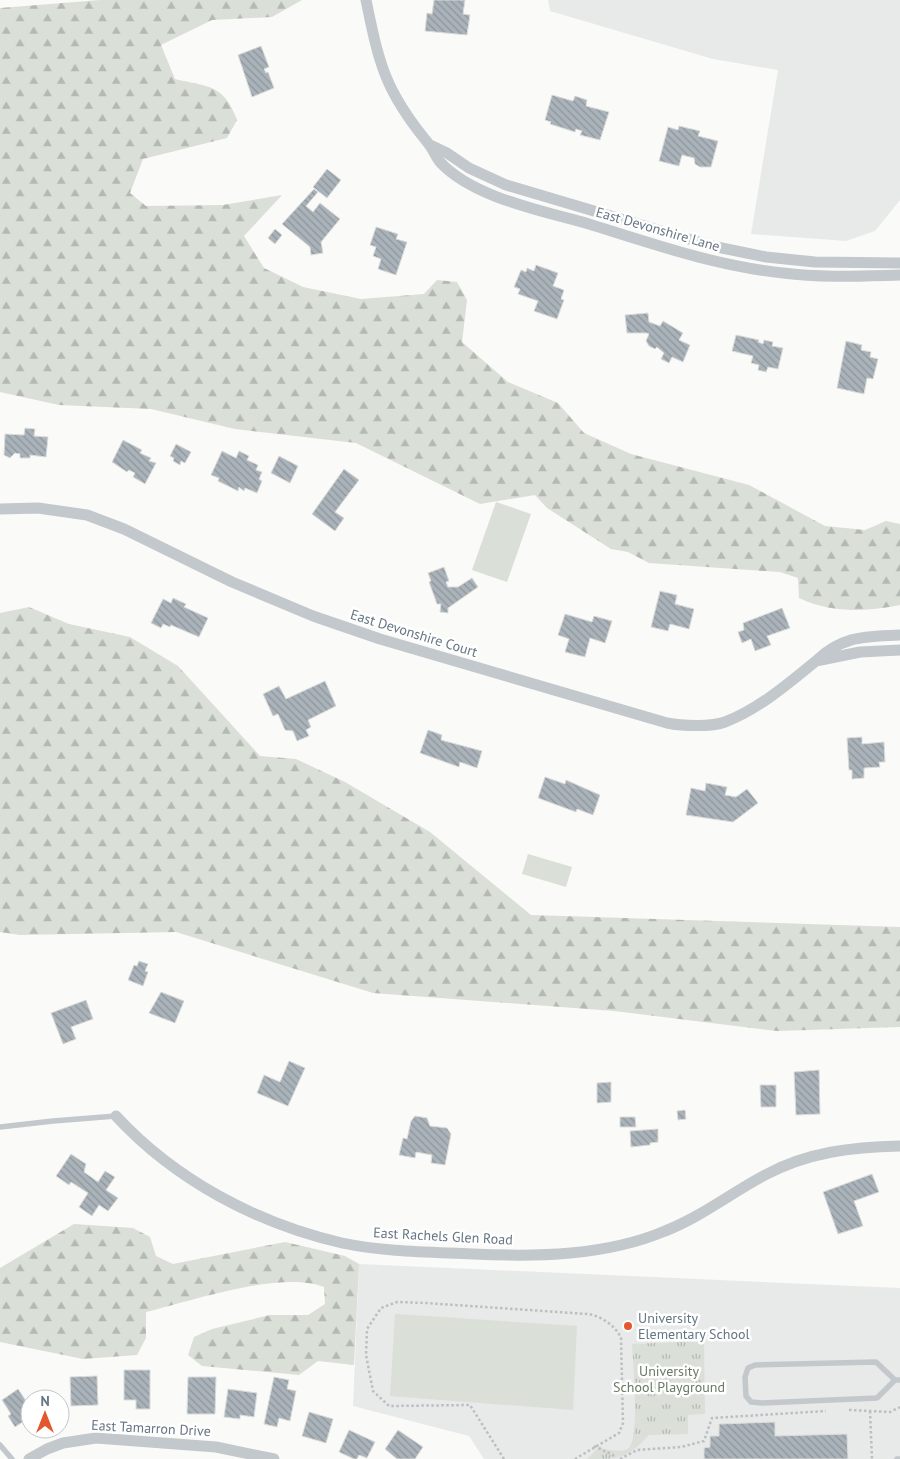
<svg xmlns="http://www.w3.org/2000/svg" width="900" height="1459" viewBox="0 0 900 1459" font-family="'PT Sans',sans-serif">
  <defs>
    <pattern id="grass-tufts" width="24" height="20" patternUnits="userSpaceOnUse" patternTransform="scale(1.25)"><rect width="24" height="20" fill="#dadfd7"/><path d="M3 7l-1-3M5 7V3M7 7l1-3M15 17l-1-3M17 17v-4M19 17l1-3" fill="none" stroke="#b4b9b4"/></pattern>
    <pattern id="forest-firs" width="22" height="20" patternUnits="userSpaceOnUse" patternTransform="scale(1.25)"><rect width="22" height="20" fill="#dadfd7"/><path d="M5 1l3.5 6h-7zM16 11l3.5 6h-7z" fill="#b4b9b4"/></pattern>
    <pattern id="building-back-hatch" width="6" height="6" patternUnits="userSpaceOnUse" patternTransform="scale(1.25)"><rect width="6" height="6" fill="#aab3b9"/><path d="M-1 5l2 2M0 0l6 6M5-1l2 2" fill="none" stroke="#8e969c"/></pattern>
  </defs>
  <rect width="100%" height="100%" fill="#fafaf8"/>
  <path fill="#e8e9e9" d="M548,0H900V200L875,231L846,241L751,234L778,70L713,59L550,11Z
    M359,1264L900,1288V1459H484L469,1436L353,1406Z"/>
  <path fill="url(#grass-tufts)" d="M704,1341L705,1414L688,1415V1434L649,1435C626,1459 621,1459 587,1459L600,1446L603,1449C610,1450 624,1453 629,1448C640,1438 633,1361 632,1344Z"/>
  <path fill="url(#forest-firs)" d="M100,0H302L272,17L212,20L161,45L175,79C208,87 224,84 237,120L227,138L143,159L130,193L146,206L223,205L282,195L244,236L264,268L303,287L361,299L424,294L437,280L457,282L467,300L462,342L508,382L558,403L584,433L631,454L749,485L825,526L865,530L886,521L900,524V605C867,612 830,613 799,598L798,578L780,572L649,563L628,552L611,549L547,508L535,495L480,504L356,443L235,429L151,409L59,405L0,392V8Z
    M29,607L69,624L130,637L178,666L260,756L296,759L345,782L430,832L531,915L900,927V1027L777,1031L614,1011L373,993L176,932L20,935L0,932V613Z
    M74,1224L133,1228L150,1237L156,1256L173,1264L285,1242L345,1256L359,1264L354,1365L318,1361L299,1375L202,1366L188,1355L194,1337L212,1329L270,1315H308L325,1304L324,1287C281,1270 192,1301 146,1312V1338L137,1355L83,1359L0,1342V1268Z"/>
  <path fill="#dadfd7" d="M496,502L531,514L507,582L472,570Z
    M528,854L572,867L566,887L522,874Z
    M395,1314L577,1326L573,1410L390,1396Z"/>
  <path fill="url(#building-back-hatch)" stroke="#dcdcda" d="M434,0H465L463,14L470,15L467,35L425,31L427,13L432,14Z
    M261,46L269,67L264,69L266,73L268,72L274,88L252,97L238,55Z
    M552,95L573,101L575,96L587,100L586,106L609,112L600,140L580,135L582,131L576,129L575,132L550,124L551,122L545,120Z
    M679,126L700,131L698,136L718,141L711,167H700L695,164L694,158L682,155L679,166L659,161L668,127L678,130Z
    M327,169L341,180L327,198L313,187Z
    M314,189L318,192L306,206L313,212L320,203L340,219L321,242L323,253L311,255L310,247L282,224Z
    M376,227L398,234L396,239L407,242L396,275L378,269L381,259L373,256L376,247L370,245Z
    M275,229L282,235L275,244L268,238Z
    M536,265L558,273L553,286L564,290L561,299L564,300L557,319L534,311L538,301L518,294L520,289L514,287L521,270L526,272L527,268L534,271Z
    M648,313L649,322L660,326L663,321L683,333L679,340L690,345L683,362L672,357L669,363L661,359L664,353L657,347L655,349L649,346L646,341L649,334L647,333H627L625,315Z
    M736,335L759,340L758,342L763,344L764,340L773,342L772,346L783,348L778,369L768,367L766,372L758,370L759,365L751,363L753,356L732,351Z
    M846,341L862,345L861,350L871,352L870,357L878,359L873,379L867,378L864,394L837,388Z
    M25,428L35,429L34,436L48,437L46,457L30,455V458H20V454L15,453L10,458L4,455L5,434L24,435Z
    M123,440L142,450L140,453L151,458L149,461L156,463L145,484L133,477L135,473L129,470L127,472L112,462Z
    M176,444L191,452L185,463L181,461L180,465L173,461L174,458L170,456Z
    M222,451L236,458L239,451L249,456L247,460L258,465L256,470L262,472L259,479L262,481L257,493L245,488L244,491L239,487L238,491L218,481L219,478L211,475Z
    M279,456L298,466L290,483L271,473Z
    M344,469L359,480L335,512L344,518L335,531L312,514Z
    M444,567L449,581L446,582L448,587H458L472,578L478,587L448,608V613L440,612L441,604H437L429,582L431,581L428,573Z
    M660,591L677,595L675,604L694,609L689,629L670,624L668,631L651,627Z
    M173,598L186,604L184,607L208,618L199,637L171,625L170,627L163,624L161,628L151,623L163,599L171,603Z
    M782,608L790,628L767,636L771,645L755,651L751,639L742,643L738,632L744,630L743,623Z
    M565,614L592,622L594,616L612,621L605,643L590,638L585,657L565,652L569,639L558,635Z
    M325,681L336,706L308,720L311,727L306,730L309,736L297,741L293,731L285,730L278,714L273,716L263,694L279,686L286,699Z
    M428,730L442,735L441,740L482,751L477,768L460,762L459,767L420,753Z
    M862,737V744L884,742L885,762H879L880,767L864,768V778L852,779V770H849L847,738Z
    M545,777L565,784L566,780L600,795L593,815L577,809L576,812L538,798Z
    M706,783L727,787L725,795L736,797L747,789L758,803L733,822L686,815L691,788L705,791Z
    M139,961L148,964L145,971L148,972L143,986L128,980L134,965L137,966Z
    M161,992L184,1001L175,1023L149,1013Z
    M86,1000L93,1019L71,1027L76,1039L63,1044L51,1013Z
    M289,1061L305,1068L288,1106L257,1093L264,1075L280,1082Z
    M819,1070L820,1114L796,1115L794,1072Z
    M611,1082V1102L597,1103V1083Z
    M760,1085H776V1107H761Z
    M685,1110L686,1119L678,1120L677,1111Z
    M415,1116L427,1118L430,1126L447,1128L451,1134L445,1165L431,1163L432,1155L416,1152L415,1158L399,1155L403,1138L407,1139L411,1121Z
    M620,1117H635L636,1127H620Z
    M658,1129V1142L650,1143V1145L631,1147L630,1131Z
    M71,1154L86,1164L84,1172L98,1182L105,1171L115,1177L106,1190L118,1198L108,1211L99,1205L92,1216L79,1207L88,1193L71,1182L69,1185L56,1176Z
    M872,1174L879,1192L854,1201L863,1226L838,1234L823,1192Z
    M124,1370H150V1409H136V1400H124Z
    M97,1376L98,1405L71,1406L70,1377Z
    M188,1377H216L215,1414H187Z
    M274,1377L289,1380L287,1389L296,1391L290,1421L279,1418L277,1427L264,1424Z
    M18,1389L30,1407V1417L15,1427L8,1416L11,1414L2,1400Z
    M228,1389L257,1393L254,1417L240,1415V1419L224,1417Z
    M309,1412L333,1419L326,1443L302,1436Z
    M775,1422V1436L847,1434L848,1459H704V1448L710,1447V1436H719V1424Z
    M349,1430L375,1442L367,1458L359,1455L357,1459H354L339,1452Z
    M398,1430L423,1447L415,1459H397L385,1449Z"/>
  <g fill="none" stroke-linecap="round" stroke-linejoin="round">
    <path stroke="#bbbfc2" stroke-width="2.5" stroke-dasharray="2.5 2.5" stroke-linecap="butt" d="M849,1410L890,1412L900,1407
      M870,1411L872,1459
      M594,1446L613,1455L614,1459
      M504,1459L470,1405L389,1406L373,1391L366,1355L367,1329L381,1308L397,1302L426,1303L587,1314C600,1315 616,1326 621,1338L623,1423L619,1433L575,1459
      M620,1459L637,1450L681,1447L704,1441L712,1418L826,1411"/>
    <path stroke="#c3c8cc" stroke-width="5.5" d="M0,1127L53,1121L116,1116
      M895,1380L876,1362L755,1365L748,1368L745,1377L746,1396L751,1402L762,1403L877,1398L895,1380H900
      M0,1445L12,1459
      M897,1459H900"/>
    <path stroke="#c3c8cc" stroke-width="11" d="M366,0C379,64 385,91 428,143C433,149 435,156 440,162C473,198 544,211 589,224C653,244 716,266 783,273C822,278 861,276 900,275
      M430,145L447,153L469,168L506,185L712,246L766,257L815,262L900,263
      M0,509L38,508L87,515L124,529L232,582L313,616L380,639L667,723C682,726 712,727 725,722C759,709 789,683 816,661
      M900,635C865,637 843,635 816,661L860,652L900,650
      M116,1116C175,1180 258,1224 342,1243C385,1252 429,1252 473,1254C536,1257 606,1256 665,1231C701,1217 731,1193 765,1175C808,1152 852,1147 900,1146
      M29,1459L47,1449L63,1443L96,1438L216,1447L274,1459"/>
  </g>
  <circle fill="#e4572e" stroke="#fff" stroke-width="2" cx="628" cy="1326" r="5"/>
  <g text-anchor="middle" stroke-width="5" stroke-linejoin="round" paint-order="stroke">
    <g font-size="14" fill="#657683" stroke="#fff">
      <text transform="translate(658 229) rotate(16)" y="5">East Devonshire Lane</text>
      <text transform="translate(414 633) rotate(17)" y="5">East Devonshire Court</text>
      <text transform="translate(443 1236) rotate(3)" y="5">East Rachels Glen Road</text>
      <text transform="translate(151 1428) rotate(3)" y="5">East Tamarron Drive</text>
    </g>
    <g font-size="14" fill="#657683" stroke="#fff" text-anchor="start">
      <text x="638" y="1323">University<tspan x="638" dy="16">Elementary School</tspan></text>
    </g>
    <g font-size="14" fill="#687a64" stroke="#fff">
      <text x="669" y="1376">University<tspan x="669" dy="16">School Playground</tspan></text>
    </g>
  </g>
  <g transform="translate(45 1414)"><circle r="24" fill="#ffffff" stroke="#c1c8cd"/>
  <path d="M0-4L9 19L0 12L-9 19Z" fill="#e4572e"/>
  <text y="-8" font-size="14" font-weight="bold" text-anchor="middle" fill="#657683">N</text>
  </g>
</svg>
